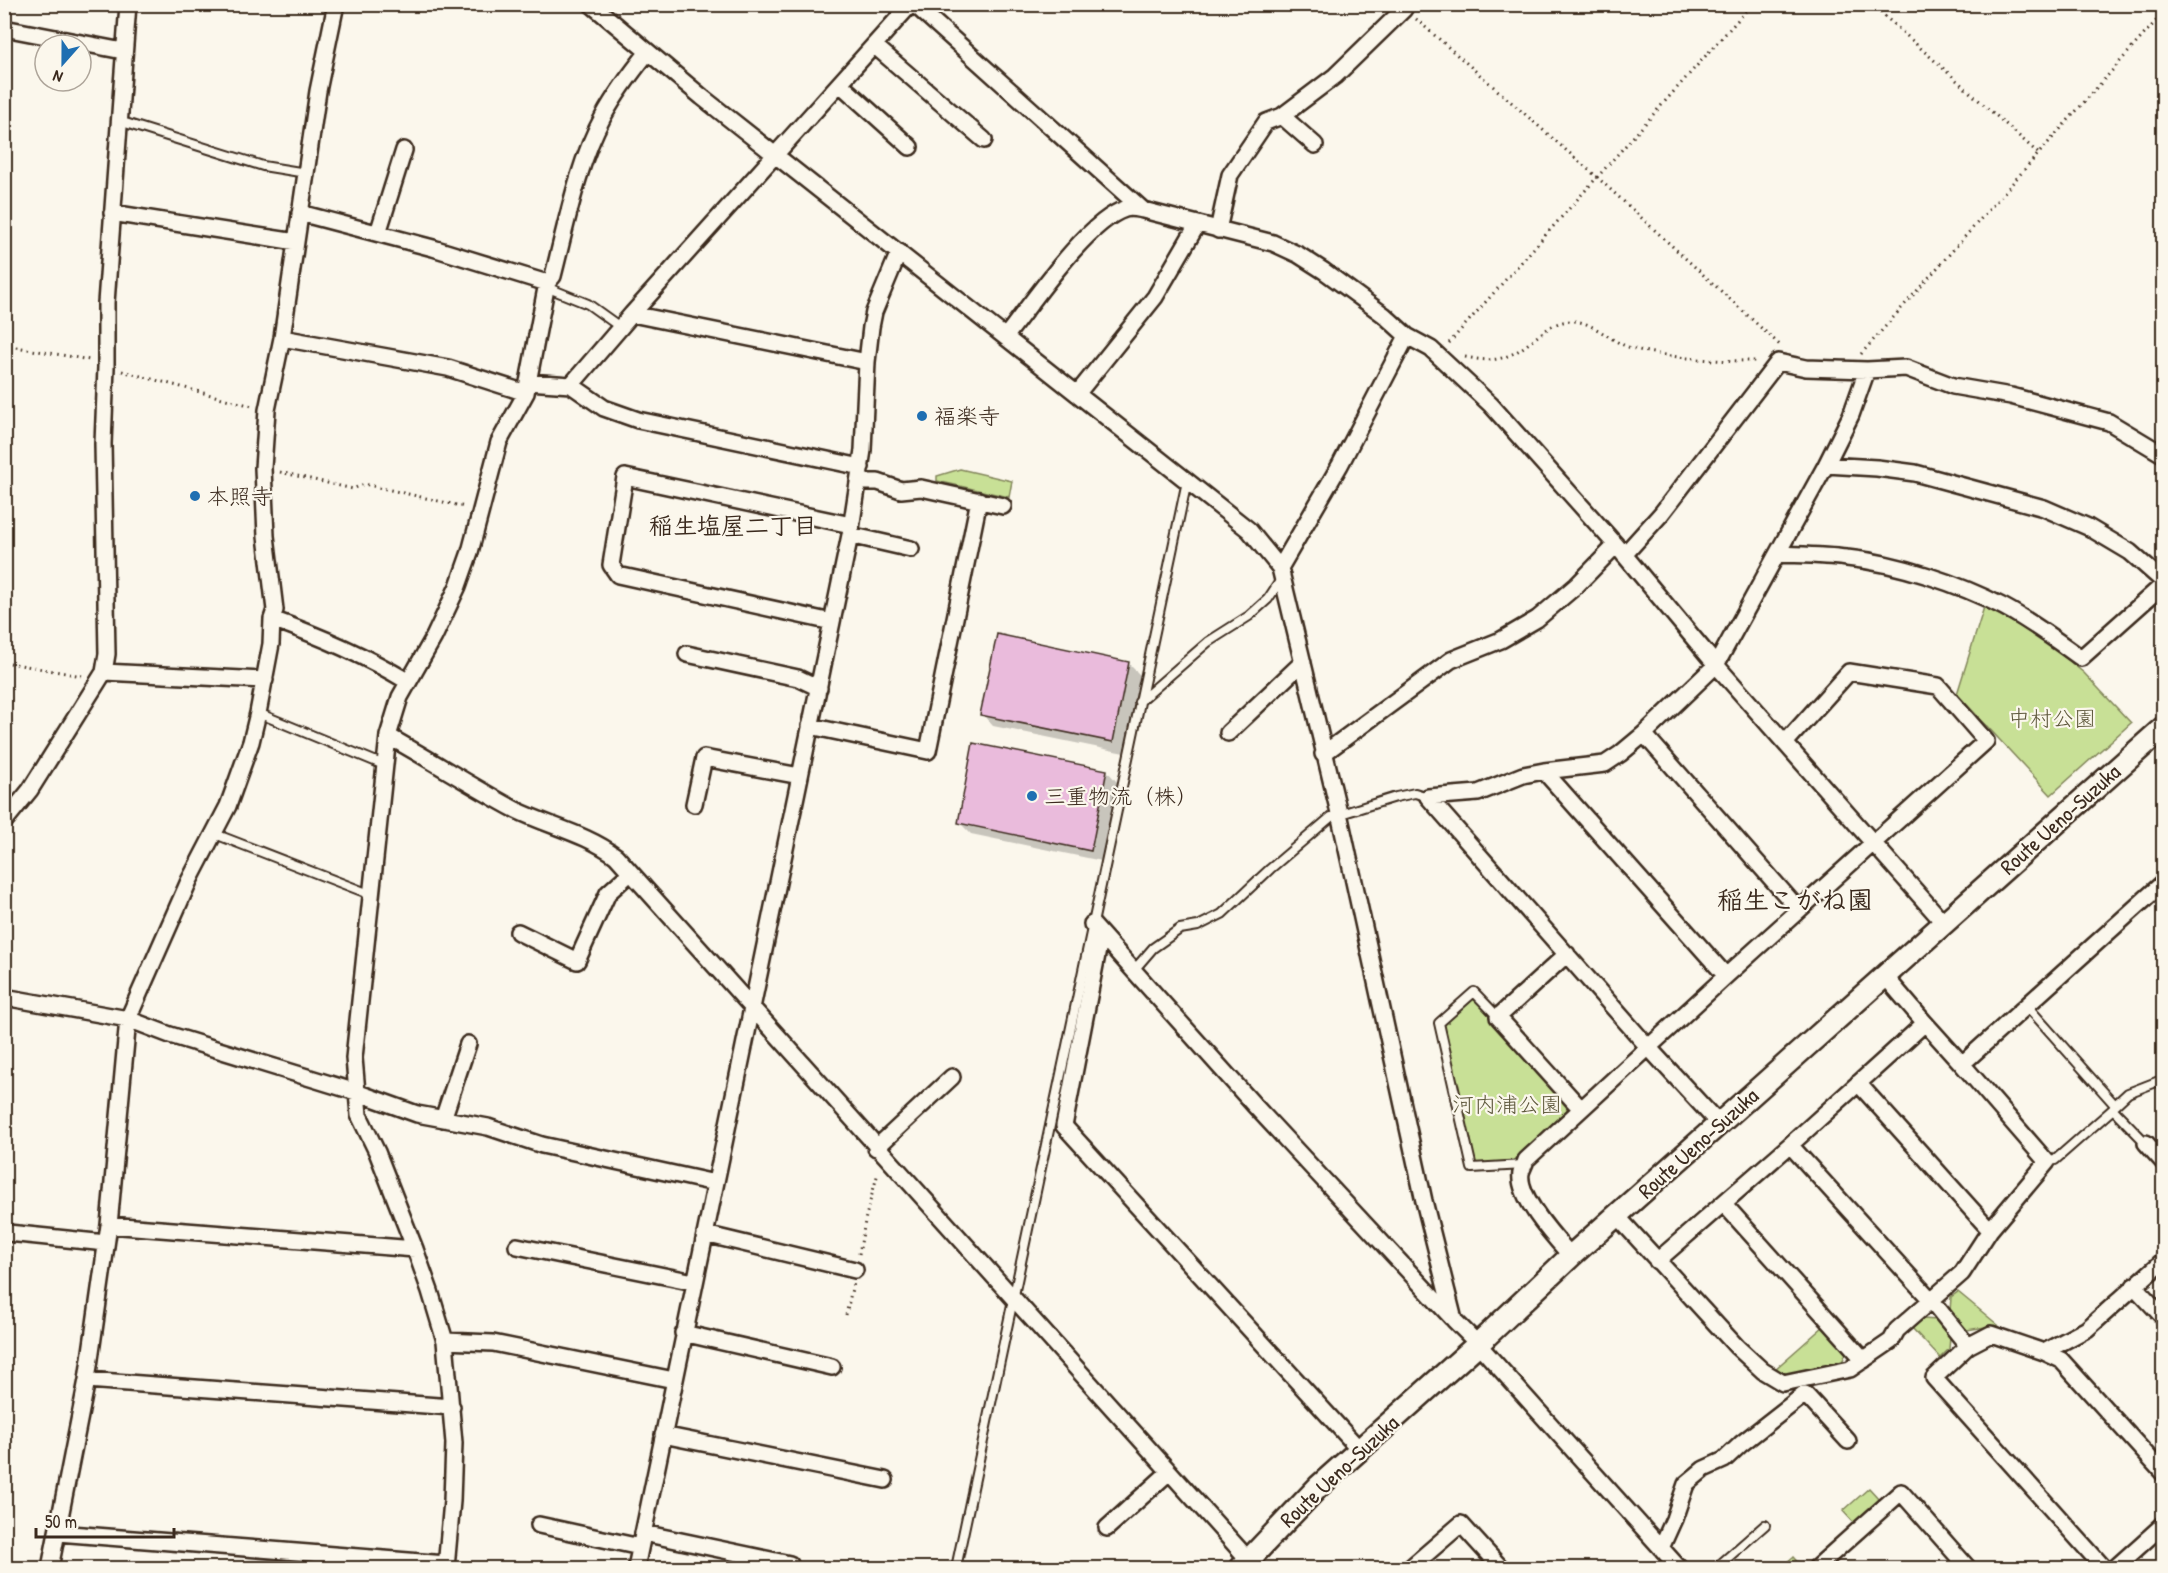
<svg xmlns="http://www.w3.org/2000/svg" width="2168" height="1573" viewBox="0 0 2168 1573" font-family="'Patrick Hand','Klee One',sans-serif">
  <rect width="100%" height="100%" fill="#fbf7ec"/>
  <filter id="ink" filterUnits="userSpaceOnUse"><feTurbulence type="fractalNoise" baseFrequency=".0167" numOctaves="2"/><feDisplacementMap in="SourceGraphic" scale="12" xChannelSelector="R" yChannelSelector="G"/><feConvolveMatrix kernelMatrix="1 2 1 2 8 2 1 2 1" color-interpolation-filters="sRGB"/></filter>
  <g filter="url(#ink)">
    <path fill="#c8e096" stroke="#82855a" stroke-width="1.5" d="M960,469L1012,481L1009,497L937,481V476Z
      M1984,607L2037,635L2084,673L2131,723L2051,795L1957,694Z
      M1474,998L1566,1102L1567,1112L1510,1164L1474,1165L1443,1025Z
      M1958,1292L1998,1325L1967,1330L1950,1311L1951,1297Z
      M1923,1319L1937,1320L1950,1337L1949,1349L1940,1358L1912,1328Z
      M1824,1326L1847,1351L1842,1362L1792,1373L1784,1374L1774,1370Z
      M1869,1488L1880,1500L1854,1523L1843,1511Z
      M1793,1557L1803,1568H1780Z"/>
    <path fill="#0003" d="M1128,663L1140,675L1124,753L993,726L982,714Z
      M1107,771L1118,783L1102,861L971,834L959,822Z"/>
    <path fill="#eabbdc" stroke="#3b2a1e" stroke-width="1.5" d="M997,634L1129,662L1113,742L980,715Z
      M973,743L1107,770L1091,851L958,823Z"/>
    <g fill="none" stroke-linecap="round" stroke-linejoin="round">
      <g stroke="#3b2a1e" stroke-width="12">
        <path id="service" d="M119,121L263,166L306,173
          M546,287L588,304L620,327
          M1139,702L1208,642L1249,616L1268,599L1282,578
          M258,713L384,765
          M215,834L372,895
          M1134,970L1153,948L1180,929L1198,926L1222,914L1270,869L1331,817L1396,797L1415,793L1428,797
          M2027,1006L2115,1105L2113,1109L2055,1160L2047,1162
          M1498,1017L1474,992L1439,1023L1472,1168L1524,1165
          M2115,1105L2128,1093L2164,1079
          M2113,1109L2146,1143
          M956,1568L1187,481
          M1716,1568L1765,1525"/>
      </g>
      <g stroke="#3b2a1e" stroke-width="20">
        <path id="minor" d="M591,4L702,97L1249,530L1280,568L1339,813L1424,1201L1454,1320L1478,1344L1679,1568
          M914,4L1143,210
          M4,28L123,51
          M875,46L984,140
          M840,84L910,147
          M1282,116L1315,145
          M112,213L296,242
          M300,213L433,248L547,283
          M1218,230L1230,175L1266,122L1282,116L1335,76L1404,9
          M378,233L404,150
          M632,314L867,362
          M1006,336C1032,303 1087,221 1125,209C1131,207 1138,209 1143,210L1273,243L1299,255L1324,271L1384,315L1407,336L1431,349L1491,405L1616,545L1716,665L1943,922
          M282,338L448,368L526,393
          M528,382L571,385L604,408L638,420L861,467
          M571,385L632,314L911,4
          M1077,394L1155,297L1197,225
          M1826,465L1877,468L1915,473L2044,508L2088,527L2130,552L2164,582
          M858,482H878L901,490L921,488L1003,506
          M850,535L911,549
          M1778,554C1801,555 1824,555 1847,558C1897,563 1960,584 2004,607C2032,622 2056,640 2081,658L2164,584
          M1624,555L1661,514L1778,362L1806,368L1867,370L1906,368L1953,386L2011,396L2109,422L2164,455
          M1280,568L1340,465L1407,336
          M272,619C320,636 364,655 407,681
          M832,622L618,575L611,565L625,477L851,525
          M687,654L798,678L819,688
          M104,672L265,680
          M810,726L928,751L979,500
          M1228,733L1303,662
          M1644,734L1799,910
          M388,736C431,760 473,787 516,810C549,826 587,834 616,856L1256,1568
          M1323,754L1451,660L1501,640L1537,619L1577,585L1616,545
          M1544,771L1726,976
          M1428,797L1478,793L1523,775L1544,771L1605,764L1620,754L1644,734L1716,665L1826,465L1851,415L1867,370
          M1428,797L1649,1048L1719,1124
          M694,804L704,758L800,776
          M4,822L30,790L104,672L107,654L103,444L106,367V303L128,4
          M1092,924L1255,1106L1452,1318
          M518,932L577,961L608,893L630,873
          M1101,934L1064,1126L1360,1450
          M1567,954L1498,1017L1581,1109
          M4,997L128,1019L170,1035L356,1092L417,1114L488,1127L542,1145L715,1183
          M1925,1023L1962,1064
          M1858,1083L1990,1230
          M443,1119L468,1044
          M2146,1143L2164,1163
          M1790,1145L1931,1300L1968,1346
          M876,1148L952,1077
          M1724,1204L1864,1360
          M1617,1216L1737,1347L1763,1371L1783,1383L1850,1369L1891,1341L1897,1330L1962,1273L1990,1230L2047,1162L1962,1064L2164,882
          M109,1225L415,1249
          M8,1233L106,1243
          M705,1234L855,1270
          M517,1246L694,1282
          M1571,1256C1556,1239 1517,1197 1521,1173C1522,1169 1525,1164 1526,1160L1726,976L1986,741L1938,686L1849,672L1785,743
          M1657,1261L1790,1145L1925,1023L1884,975
          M2134,1286L2164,1318
          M683,1333L832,1367
          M445,1341L493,1343L674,1380
          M2044,1352L2087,1329L2164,1260
          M87,1380L452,1407
          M663,1435L885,1480
          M539,1525L640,1547
          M1107,1528L1168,1473
          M58,1533L446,1564
          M643,1533L790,1564
          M1661,1548L1674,1519L1686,1484L1704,1469L1724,1460L1741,1444L1805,1394L1848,1441
          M50,1568L87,1380L109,1225L128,1019L189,881L228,806L251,742L258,713L271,644L272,619L275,610L266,536L263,468L267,410L282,338L318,91L336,4
          M446,1568L452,1501L454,1443L445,1341L430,1291L415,1249L377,1152L359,1115L354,1058L388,736L400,697L434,637L458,586L470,552L499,442L526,393L547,283L553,276C566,226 578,162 603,117C616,93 631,73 648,52
          M636,1568L850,535L863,450L867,362L871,327L874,312L899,252
          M1410,1568L1461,1524L1501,1568
          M1816,1568L1901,1492L1968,1568
          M2104,1568L1934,1378L1968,1346L1991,1334L2044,1352L2061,1360L2164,1474
          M2115,1568L2164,1524"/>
      </g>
      <g stroke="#3b2a1e" stroke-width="26">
        <path id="secondary" d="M1241,1568L1319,1486L1478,1344L1571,1256L2164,727"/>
      </g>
      <path stroke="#3b2a1e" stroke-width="3" stroke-dasharray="1.5 4.5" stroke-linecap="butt" d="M1871,4L2038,153
        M1416,19L1598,178L1782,347
        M1449,343L1752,4
        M4,345L90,360
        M1861,354L2164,12
        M1465,357C1481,360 1495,362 1510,355C1532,346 1547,320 1573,321C1594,322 1611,342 1631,348C1672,359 1716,361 1758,361
        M122,371L252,406
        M280,472L353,489L364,484L465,507
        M4,662L82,676
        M859,1254L866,1216L878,1173
        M846,1315L853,1284"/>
      <use href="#service" stroke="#fbf7ec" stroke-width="8"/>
      <use href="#minor" stroke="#fbf7ec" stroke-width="15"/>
      <use href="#secondary" stroke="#fbf7ec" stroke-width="21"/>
    </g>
  </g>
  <g fill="#1f6fb2" stroke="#fbf7ec" stroke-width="2">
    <circle cx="922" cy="416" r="6"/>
    <circle cx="195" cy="496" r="6"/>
    <circle cx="1032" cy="796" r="6"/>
  </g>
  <g text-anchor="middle" stroke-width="4.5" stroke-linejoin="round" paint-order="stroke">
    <g font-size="22" fill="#3b2a1e" stroke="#fbf7ec" text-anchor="start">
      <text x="934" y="424">福楽寺</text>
      <text x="207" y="504">本照寺</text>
      <text x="1044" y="804">三重物流（株）</text>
    </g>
    <g font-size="22" fill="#5e583c" stroke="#fbf7ec">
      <text x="2052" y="726">中村公園</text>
      <text x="1507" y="1112">河内浦公園</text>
    </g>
    <g font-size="22" fill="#3b2a1e" stroke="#fbf7ec">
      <text transform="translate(2060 819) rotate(-42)" y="8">Route Ueno-Suzuka</text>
      <text transform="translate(1698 1143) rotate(-42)" y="8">Route Ueno-Suzuka</text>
      <text transform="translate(1339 1471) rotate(-43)" y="8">Route Ueno-Suzuka</text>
    </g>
    <g font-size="24" font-weight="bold" fill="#3b2a1e" stroke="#fbf7ec">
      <text x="733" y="534">稲生塩屋二丁目</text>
    </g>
    <g font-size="26" font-weight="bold" fill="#3b2a1e" stroke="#fbf7ec">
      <text x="1795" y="909">稲生こがね園</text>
    </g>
  </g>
  <rect width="2168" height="1573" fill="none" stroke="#fbf7ec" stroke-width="24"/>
  <rect x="12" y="12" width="2144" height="1549" fill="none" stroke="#3b2a1e" stroke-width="2" filter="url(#ink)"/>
  <g transform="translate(63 63) rotate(201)"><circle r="28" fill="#fbf7ec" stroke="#aea59a" stroke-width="1.5"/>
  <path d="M0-4.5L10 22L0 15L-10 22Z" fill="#1f6fb2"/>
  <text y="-9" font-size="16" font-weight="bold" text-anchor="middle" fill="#3b2a1e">N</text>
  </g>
  <path d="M36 1528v9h138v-9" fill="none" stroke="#3b2a1e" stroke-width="3"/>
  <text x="45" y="1528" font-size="18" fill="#3b2a1e" stroke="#fbf7ec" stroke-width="4.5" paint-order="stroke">50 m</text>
</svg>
